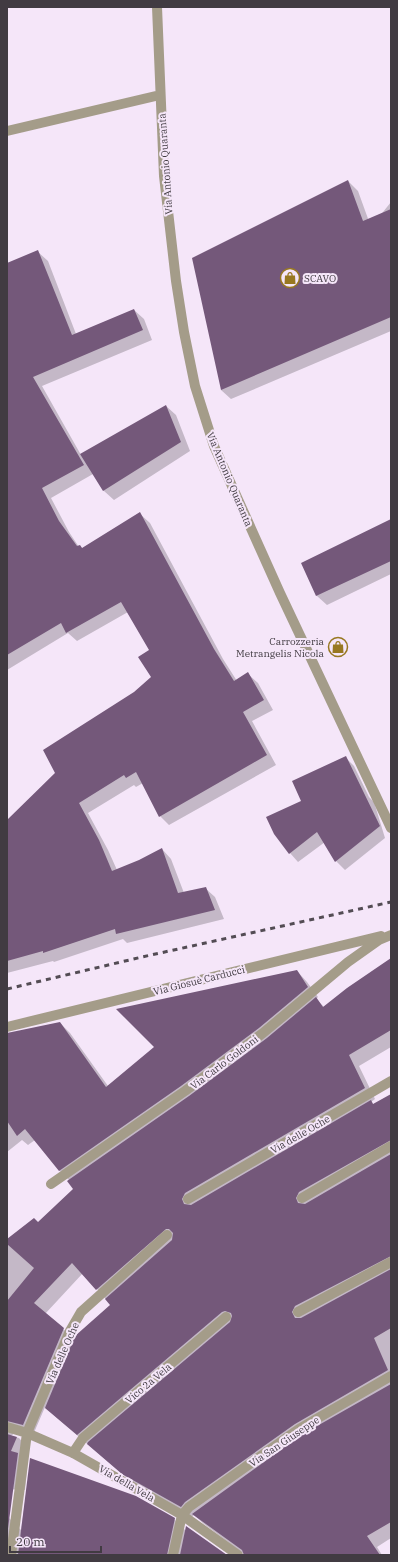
<svg xmlns="http://www.w3.org/2000/svg" width="398" height="1562" viewBox="0 0 398 1562" font-family="'IBM Plex Serif',serif">
  <rect width="100%" height="100%" fill="#f5e6f9"/>
  <path fill="#0003" fill-rule="evenodd" d="M348,181L358,191L371,227L391,202V331L231,399L221,390Z
    M38,252L48,261L76,334L134,310L144,319L152,340L42,386L81,455L166,406L176,415L190,451L114,500L104,491L93,474L51,498L69,532L79,547L80,546L83,549L140,514L150,523L223,659L237,681L248,674L258,683L273,710L252,721L276,765L169,825L160,816L143,783L136,787L134,785L88,813L108,850L117,870L140,861L162,849L171,859L184,893L205,888L215,897L224,919L127,943L123,939L54,962L53,961L7,973V822L135,692L152,677L151,650L128,612L77,641L68,633L7,670V264Z
    M391,521V574L327,605L317,596L303,563Z
    M345,757L354,766L369,797L374,802L385,838L345,870L336,861L325,842L298,862L290,853L302,801Z
    M391,960V1047L359,1066L375,1099L371,1102L374,1105L391,1095V1538L377,1547L382,1555H245L204,1524L194,1515L192,1517L134,1484L57,1418L45,1407L33,1435L17,1431L11,1436L19,1438L29,1449L25,1490L7,1489V1240L38,1223L74,1189L69,1180L59,1170L35,1140L28,1145L22,1140L7,1152V1035L60,1023L70,1033L108,1086L297,971L307,982L318,997L316,999L324,1007ZM83,1273L111,1305L75,1339L45,1314Z
    M31,1459L174,1519L186,1531L225,1555H7V1518H9L21,1530Z"/>
  <path fill="#74587a" d="M348,180L363,221L391,209V317L221,390L192,258Z
    M38,250L72,335L134,309L143,330L33,377L84,465L42,488L59,521L77,546L80,545L82,548L140,512L214,649L234,681L248,672L264,700L243,712L267,755L159,817L136,772L126,778L124,775L79,803L99,840L112,871L139,860L162,848L178,893L206,887L215,910L116,934L115,929L43,953V951L7,961V820L55,773L43,750L134,692L151,677L138,657L149,650L121,602L66,633L61,623L7,655V263Z
    M166,405L181,442L103,491L80,454Z
    M391,519V561L316,596L301,563Z
    M346,756L380,826L335,862L317,832L289,854L274,834L266,817L301,801L292,781Z
    M391,958V1030L349,1055L365,1088L185,1193L182,1199L184,1204L191,1205L371,1100L373,1104L391,1094V1140L299,1192L296,1198L298,1203L305,1204L391,1154V1256L295,1306L292,1312L295,1318H301L391,1269V1328L374,1338L388,1370L295,1424L185,1502L181,1507L122,1474L87,1444L88,1442L230,1322L232,1316L231,1313L225,1311L222,1312L77,1435L45,1408L75,1336L110,1305L105,1299L172,1240L173,1233L169,1229H166L96,1290L72,1263L34,1303L64,1328L23,1425L7,1421V1301L34,1268L7,1244V1239L34,1218L38,1222L73,1189L67,1181L189,1096L267,1038L316,997L323,1007L347,988Z
    M297,970L308,987L259,1028L181,1086L59,1171L25,1129L17,1136L7,1121V1033L60,1022L106,1087L154,1047L116,1009Z
    M391,1384V1522L367,1536L380,1555H244L242,1550L192,1514L303,1434Z
    M7,1434L17,1437L11,1451L18,1453L7,1536Z
    M30,1458L136,1496L175,1518L167,1555H18Z
    M186,1526L227,1555H180Z"/>
  <g fill="none" stroke-linecap="round" stroke-linejoin="round">
    <path stroke="#a49c89" stroke-width="10" d="M157,7L164,176L176,281L184,332L195,386L214,446L280,593L391,828
      M7,131L160,95
      M7,1027L381,936
      M51,1184L185,1091L263,1033L348,962L379,940L391,935
      M302,1198L391,1146
      M188,1199L391,1081
      M298,1312L391,1262
      M7,1427L27,1433L73,1453L182,1515L238,1555
      M73,1453L83,1438L226,1317
      M11,1555L27,1433L70,1331L81,1312L167,1235
      M173,1555L182,1515L189,1507L299,1429L391,1376"/>
    <path stroke="#534c54" stroke-width="3" stroke-dasharray="5 5" stroke-linecap="butt" d="M7,989L142,957L391,902"/>
  </g>
  <defs>
    <g id="shop-ring" transform="scale(1)"><circle r="9.5" fill="#f5e6f9" stroke="#987821" stroke-width="1.5"/><path d="M-5-2.5h2.3a2.7 3.5 0 0 1 5.4 0H5L5.5 6h-11ZM-1.5-2.5h3a1.5 2.3 0 0 0-3 0Z" fill="#987821"/></g>
  </defs>
  <g fill-rule="evenodd">
    <use href="#shop-ring" x="290" y="278"/>
    <use href="#shop-ring" x="338" y="647"/>
  </g>
  <g text-anchor="middle" stroke-width="4" stroke-linejoin="round" paint-order="stroke">
    <g font-size="10" fill="#413b42" stroke="#f5e6f9">
      <text transform="translate(165 164) rotate(-94)" y="4">Via Antonio Quaranta</text>
      <text transform="translate(230 479) rotate(67)" y="4">Via Antonio Quaranta</text>
      <text transform="translate(199 980) rotate(-14)" y="4">Via Giosuè Carducci</text>
      <text transform="translate(224 1062) rotate(-37)" y="4">Via Carlo Goldoni</text>
      <text transform="translate(300 1134) rotate(-30)" y="4">Via delle Oche</text>
      <text transform="translate(62 1353) rotate(-66)" y="4">Via delle Oche</text>
      <text transform="translate(148 1383) rotate(-40)" y="4">Vico 2a Vela</text>
      <text transform="translate(284 1441) rotate(-34)" y="4">Via San Giuseppe</text>
      <text transform="translate(127 1483) rotate(30)" y="4">Via della Vela</text>
    </g>
    <g font-size="10" fill="#413b42" stroke="#f5e6f9" text-anchor="start">
      <text x="304" y="282">SCAVO</text>
      <text x="324" y="645" text-anchor="end">Carrozzeria<tspan x="324" dy="12">Metrangelis Nicola</tspan></text>
    </g>
  </g>
  <rect width="398" height="1562" fill="none" stroke="#413b42" stroke-width="16"/>
  <path d="M10 1546v6h91v-6" fill="none" stroke="#413b42" stroke-width="2"/>
  <text x="16" y="1546" font-size="12" fill="#413b42" stroke="#f5e6f9" stroke-width="3" paint-order="stroke">20 m</text>
</svg>
